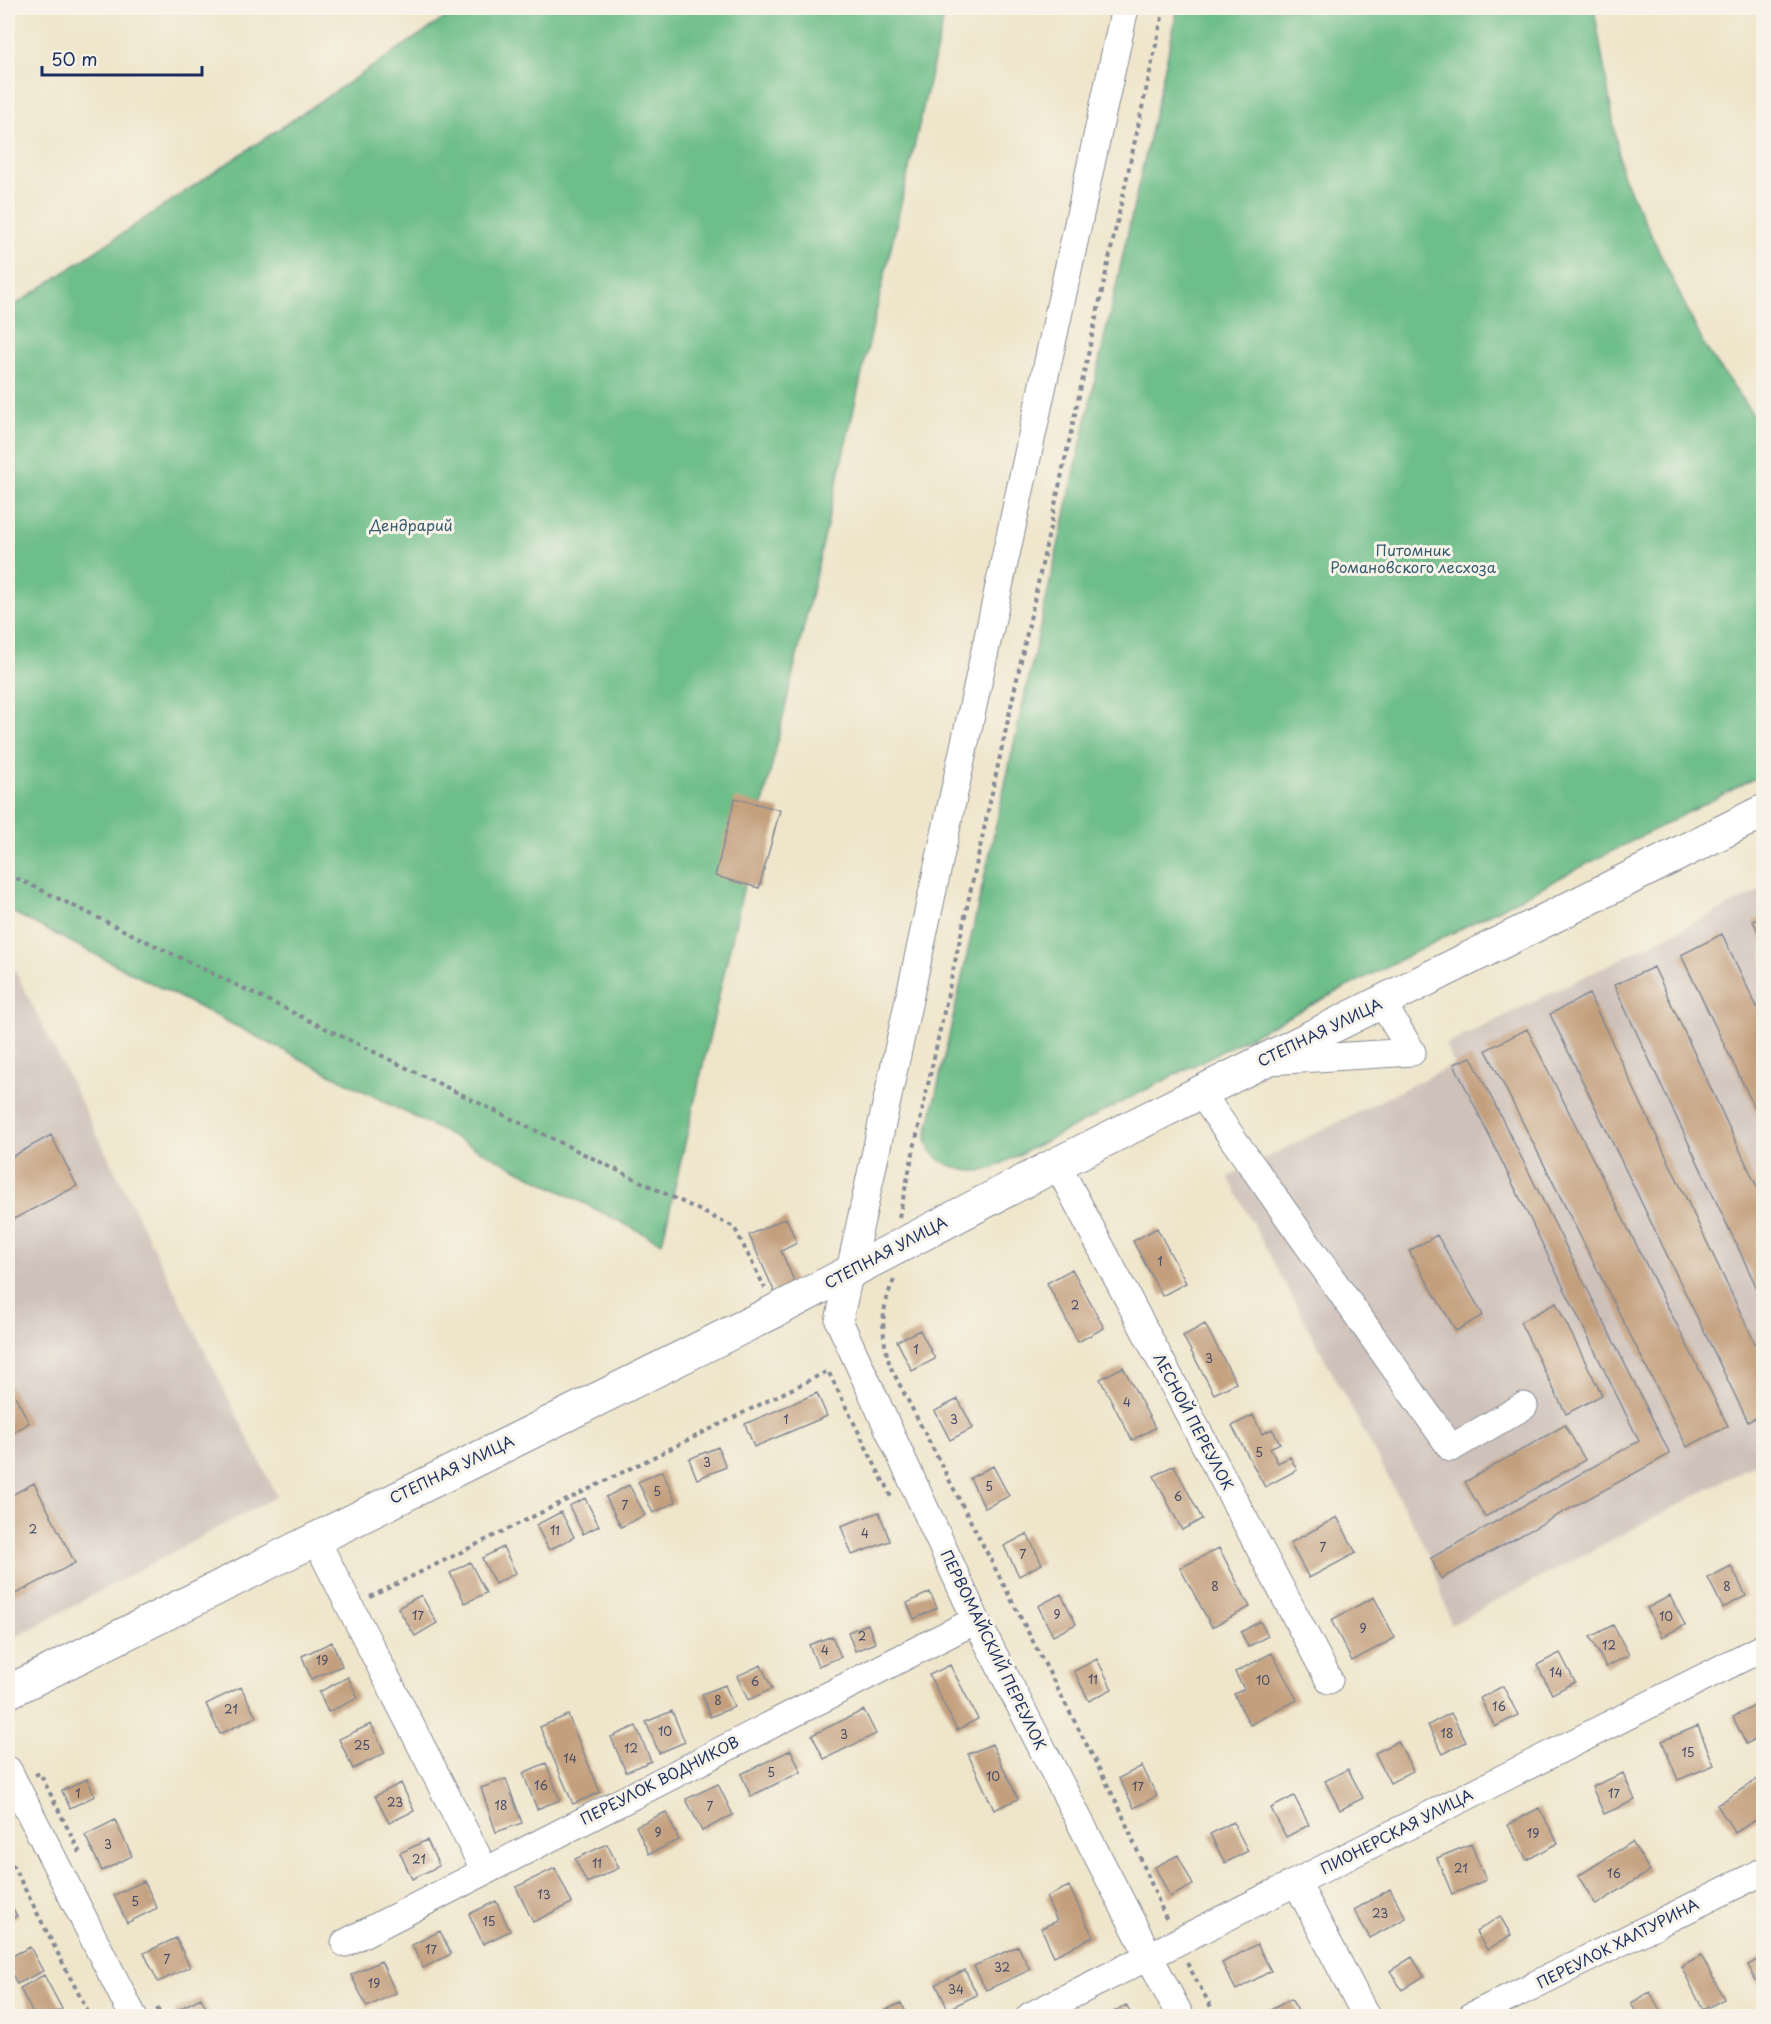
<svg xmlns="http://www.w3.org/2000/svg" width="1771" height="2024" viewBox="0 0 1771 2024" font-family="'Playpen Sans',sans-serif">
  <rect width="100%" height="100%" fill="#f7f3e8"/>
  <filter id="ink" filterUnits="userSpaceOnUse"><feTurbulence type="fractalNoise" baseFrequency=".0167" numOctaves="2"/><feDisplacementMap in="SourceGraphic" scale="12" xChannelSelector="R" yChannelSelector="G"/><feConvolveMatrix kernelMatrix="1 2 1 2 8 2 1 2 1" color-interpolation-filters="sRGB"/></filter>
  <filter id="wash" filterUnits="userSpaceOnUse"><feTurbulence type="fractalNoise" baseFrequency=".008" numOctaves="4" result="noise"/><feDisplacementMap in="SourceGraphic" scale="24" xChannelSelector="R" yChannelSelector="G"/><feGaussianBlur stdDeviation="1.35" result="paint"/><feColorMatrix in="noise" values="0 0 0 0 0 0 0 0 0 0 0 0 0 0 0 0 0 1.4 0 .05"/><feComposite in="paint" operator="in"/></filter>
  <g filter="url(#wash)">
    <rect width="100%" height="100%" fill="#efe5ca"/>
    <path fill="#cec1ba" d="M1763,889V1460L1451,1625L1431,1558L1228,1177L1454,1064L1445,1045Z
      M8,956L277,1496L8,1641Z"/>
    <path fill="#6ebe89" stroke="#447674" stroke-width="1.5" d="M460,8H946L662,1243L8,910V310Z
      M1178,8H1594L1622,174L1705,347L1763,429V774L993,1168C970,1177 931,1165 926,1139Z"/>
    <g id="blocks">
      <path fill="#c39f7d" d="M735,798L780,810L759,888L715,876Z
        M1764,916V944L1753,921Z
        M1722,934L1764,1022V1127L1681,955Z
        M1654,967L1764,1202V1303L1614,985Z
        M1589,994L1764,1362V1413L1748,1422L1550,1014Z
        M1527,1029L1728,1426L1687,1447L1486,1050Z
        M1471,1057L1670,1454L1441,1579L1431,1558L1639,1441L1454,1064Z
        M51,1135L77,1186L8,1222V1159Z
        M786,1218L797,1243L781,1251L796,1285L776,1295L749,1235Z
        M1157,1228L1186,1283L1162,1296L1133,1241Z
        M1437,1235L1483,1315L1456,1331L1409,1251Z
        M1072,1269L1104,1328L1078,1342L1047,1283Z
        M1556,1303L1602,1395L1566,1414L1520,1322Z
        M1205,1324L1236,1383L1214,1394L1183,1336Z
        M920,1330L935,1359L912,1371L897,1341Z
        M1123,1367L1155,1428L1132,1440L1100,1379Z
        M8,1382L29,1423L8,1436Z
        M817,1393L827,1416L754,1447L745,1424Z
        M958,1399L973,1428L950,1440L935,1411Z
        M1253,1415L1262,1434L1272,1429L1280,1443L1270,1448L1278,1463L1290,1457L1297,1470L1265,1487L1232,1426Z
        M1565,1425L1585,1460L1485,1517L1465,1482Z
        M718,1447L726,1467L697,1479L689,1459Z
        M1174,1465L1202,1519L1182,1530L1154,1476Z
        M993,1466L1009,1496L985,1508L970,1478Z
        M662,1471L676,1502L653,1513L638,1482Z
        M34,1483L75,1563L8,1598V1497Z
        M629,1485L645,1515L621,1527L606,1497Z
        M585,1498L599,1526L583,1534L569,1506Z
        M561,1512L574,1537L549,1550L536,1525Z
        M879,1512L890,1541L852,1555L841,1526Z
        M1337,1517L1356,1553L1309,1578L1290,1543Z
        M1027,1534L1042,1564L1019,1576L1004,1546Z
        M503,1547L516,1573L495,1584L482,1558Z
        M1219,1548L1250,1607L1212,1627L1180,1568Z
        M470,1562L486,1593L465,1603L450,1573Z
        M1731,1566L1746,1596L1723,1608L1708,1578Z
        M930,1592L937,1608L914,1619L907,1603Z
        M1061,1594L1076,1624L1053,1636L1038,1606Z
        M421,1595L437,1623L415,1636L398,1608Z
        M1670,1596L1685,1625L1662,1637L1647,1608Z
        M1374,1597L1395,1638L1352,1661L1331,1620Z
        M1260,1621L1268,1636L1248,1647L1241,1632Z
        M868,1624L875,1643L855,1651L848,1632Z
        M1613,1625L1629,1655L1606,1667L1590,1637Z
        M832,1636L841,1657L818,1666L809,1645Z
        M332,1642L342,1666L311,1679L302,1656Z
        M1272,1653L1297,1700L1250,1725L1234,1694L1244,1689L1235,1672Z
        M1560,1653L1575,1682L1552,1694L1537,1665Z
        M1097,1659L1112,1689L1089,1701L1074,1671Z
        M761,1665L772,1689L748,1700L737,1676Z
        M950,1665L978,1719L957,1730L929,1675Z
        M348,1677L358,1698L328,1712L319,1692Z
        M725,1685L734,1707L710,1717L702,1694Z
        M1503,1686L1518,1715L1495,1727L1480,1698Z
        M241,1687L256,1717L220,1734L206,1704Z
        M1764,1701V1735L1746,1744L1733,1717Z
        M864,1710L876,1734L824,1759L812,1735Z
        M672,1711L685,1742L659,1753L646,1722Z
        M1451,1713L1466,1742L1443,1754L1428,1725Z
        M568,1715L600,1792L573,1804L540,1727Z
        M371,1724L385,1753L353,1769L339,1739Z
        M636,1726L651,1761L626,1772L611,1737Z
        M1698,1726L1714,1765L1678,1780L1662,1741Z
        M1398,1741L1413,1771L1390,1783L1375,1753Z
        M992,1744L1018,1799L994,1810L968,1754Z
        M791,1750L801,1772L751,1796L741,1774Z
        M546,1763L560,1800L537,1809L523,1773Z
        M1142,1766L1157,1796L1134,1808L1119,1778Z
        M1348,1769L1363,1798L1340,1810L1325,1781Z
        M1623,1773L1635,1800L1604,1814L1592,1787Z
        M1764,1775V1815L1735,1833L1717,1805Z
        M87,1779L95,1796L70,1808L62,1791Z
        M506,1779L522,1823L496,1832L481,1788Z
        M401,1783L414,1811L389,1823L375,1796Z
        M718,1784L733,1815L702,1831L686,1799Z
        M1294,1796L1309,1825L1286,1837L1271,1808Z
        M1539,1808L1558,1843L1527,1860L1508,1825Z
        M666,1812L679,1840L649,1854L636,1826Z
        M115,1820L132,1856L102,1871L85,1835Z
        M1233,1822L1248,1851L1225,1863L1210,1834Z
        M427,1840L439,1866L412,1879L400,1853Z
        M1632,1842L1650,1871L1596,1905L1578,1876Z
        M607,1844L619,1868L587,1883L575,1859Z
        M1471,1844L1486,1880L1452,1894L1437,1858Z
        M1178,1855L1193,1885L1170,1897L1155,1867Z
        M555,1868L572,1903L533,1922L516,1887Z
        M144,1881L157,1908L127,1923L114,1895Z
        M1069,1886L1093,1937L1054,1956L1041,1928L1057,1921L1046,1897Z
        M1390,1889L1406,1918L1370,1938L1354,1910Z
        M8,1899L17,1916L8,1921Z
        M496,1901L510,1931L483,1944L469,1914Z
        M1500,1916L1511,1935L1487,1950L1476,1932Z
        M440,1931L451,1954L423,1968L412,1945Z
        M176,1938L190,1967L158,1982L144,1953Z
        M1257,1944L1271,1971L1236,1990L1222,1963Z
        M1018,1946L1030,1970L986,1990L974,1966Z
        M30,1947L43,1971L17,1984L8,1965V1958Z
        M1701,1955L1724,1999L1703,2010L1681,1966Z
        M1764,1956V1983L1759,1986L1748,1965Z
        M1412,1957L1424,1976L1402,1990L1390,1971Z
        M381,1961L396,1993L367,2007L351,1975Z
        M965,1970L977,1995L948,2009L936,1984Z
        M44,1975L62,2009L47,2016H34L20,1988Z
        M1650,1992L1663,2016H1638L1631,2003Z
        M201,1998L210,2016H176L174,2011Z
        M1291,1999L1301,2016H1259Z
        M901,2003L908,2016H873Z
        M1126,2005L1132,2016H1106Z"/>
    </g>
  </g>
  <g filter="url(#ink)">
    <use href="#blocks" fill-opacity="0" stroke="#858a94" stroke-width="1.5"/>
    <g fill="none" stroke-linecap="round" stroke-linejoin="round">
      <g stroke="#858a94" stroke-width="29">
        <path id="minor" d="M1125,8L839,1321L976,1620L1180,2016
          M1268,1061L1412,1052L1382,1003
          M1200,1092L1451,1448L1524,1406
          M1057,1164L1329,1680
          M315,1538L485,1871
          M8,1770L133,2016
          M1297,1883L1366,2016
          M345,1943L976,1620
          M1030,2016L1764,1647
          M1472,2016L1764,1871"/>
      </g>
      <g stroke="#858a94" stroke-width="35">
        <path id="major" d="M8,1692L775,1311L1057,1164L1764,811"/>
      </g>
      <path stroke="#858a94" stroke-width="4" stroke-dasharray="4.5 4.5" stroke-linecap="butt" d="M8,874L734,1227L765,1288
        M899,1217L1164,8
        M894,1280C880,1309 881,1335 890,1366L1119,1807L1167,1921
        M886,1484L891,1498
        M370,1597L828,1371L885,1485
        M35,1775L40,1773L80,1853
        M8,1856L90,2016
        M1187,1963L1216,2016
        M157,2008L161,2016"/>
      <use href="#minor" stroke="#fff" stroke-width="27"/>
      <use href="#major" stroke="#fff" stroke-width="33"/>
    </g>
  </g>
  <g text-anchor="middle" stroke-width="6" stroke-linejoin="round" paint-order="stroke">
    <g font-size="12" fill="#454b66">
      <text x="1160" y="1266">1</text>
      <text x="1075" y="1310">2</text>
      <text x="916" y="1354">1</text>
      <text x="1209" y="1363">3</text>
      <text x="1127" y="1407">4</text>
      <text x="786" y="1424">1</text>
      <text x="954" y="1424">3</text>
      <text x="1259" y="1457">5</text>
      <text x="707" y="1467">3</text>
      <text x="989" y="1491">5</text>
      <text x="657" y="1496">5</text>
      <text x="1178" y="1501">6</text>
      <text x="625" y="1510">7</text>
      <text x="33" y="1534">2</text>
      <text x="555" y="1535">11</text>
      <text x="865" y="1538">4</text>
      <text x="1323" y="1552">7</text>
      <text x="1023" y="1559">7</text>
      <text x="1215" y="1591">8</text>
      <text x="1727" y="1591">8</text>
      <text x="1057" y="1619">9</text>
      <text x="418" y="1620">17</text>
      <text x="1666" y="1621">10</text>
      <text x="1363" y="1633">9</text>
      <text x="862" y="1641">2</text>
      <text x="1609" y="1650">12</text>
      <text x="825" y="1655">4</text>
      <text x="322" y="1665">19</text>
      <text x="1556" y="1677">14</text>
      <text x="1093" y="1684">11</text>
      <text x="1263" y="1685">10</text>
      <text x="755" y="1686">6</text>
      <text x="718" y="1705">8</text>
      <text x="1499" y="1711">16</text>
      <text x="231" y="1714">21</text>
      <text x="665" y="1736">10</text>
      <text x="1447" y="1738">18</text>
      <text x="844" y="1739">3</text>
      <text x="362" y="1750">25</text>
      <text x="631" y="1753">12</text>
      <text x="1688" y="1757">15</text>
      <text x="570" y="1763">14</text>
      <text x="771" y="1777">5</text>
      <text x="993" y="1781">10</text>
      <text x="541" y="1790">16</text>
      <text x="1138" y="1791">17</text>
      <text x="78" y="1798">1</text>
      <text x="1614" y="1798">17</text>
      <text x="395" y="1807">23</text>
      <text x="501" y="1810">18</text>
      <text x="710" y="1811">7</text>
      <text x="658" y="1837">9</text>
      <text x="1533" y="1838">19</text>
      <text x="108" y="1849">3</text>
      <text x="419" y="1864">21</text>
      <text x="597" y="1868">11</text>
      <text x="1461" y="1873">21</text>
      <text x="1614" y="1878">16</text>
      <text x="544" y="1899">13</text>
      <text x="135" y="1906">5</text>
      <text x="1380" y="1918">23</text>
      <text x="489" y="1926">15</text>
      <text x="431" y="1954">17</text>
      <text x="167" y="1964">7</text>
      <text x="1002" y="1972">32</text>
      <text x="374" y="1988">19</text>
      <text x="956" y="1994">34</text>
    </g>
    <g font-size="15" fill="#365b6f" stroke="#f7f3e8">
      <text x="411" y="531">Дендрарий</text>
      <text x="1413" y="556">Питомник<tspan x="1413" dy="17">Романовского лесхоза</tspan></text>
    </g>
    <g font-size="15" fill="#1b2f5e" stroke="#f7f3e8">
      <text transform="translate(1320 1033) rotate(-26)" y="5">СТЕПНАЯ УЛИЦА</text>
      <text transform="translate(886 1253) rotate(-28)" y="5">СТЕПНАЯ УЛИЦА</text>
      <text transform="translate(1193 1422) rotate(62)" y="5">ЛЕСНОЙ ПЕРЕУЛОК</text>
      <text transform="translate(452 1470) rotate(-26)" y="5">СТЕПНАЯ УЛИЦА</text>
      <text transform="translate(993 1650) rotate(64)" y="5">ПЕРВОМАЙСКИЙ ПЕРЕУЛОК</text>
      <text transform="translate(660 1781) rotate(-27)" y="5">ПЕРЕУЛОК ВОДНИКОВ</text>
      <text transform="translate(1397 1832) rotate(-27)" y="5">ПИОНЕРСКАЯ УЛИЦА</text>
      <text transform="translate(1618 1944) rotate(-27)" y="5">ПЕРЕУЛОК ХАЛТУРИНА</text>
    </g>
  </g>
  <rect width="1771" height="2024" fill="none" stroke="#f7f3e8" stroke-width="30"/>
  <path d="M42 66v9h160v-9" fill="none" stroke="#1b2f5e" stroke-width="3"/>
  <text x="51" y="66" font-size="18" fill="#1b2f5e" stroke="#f7f3e8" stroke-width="4.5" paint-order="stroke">50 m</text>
</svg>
